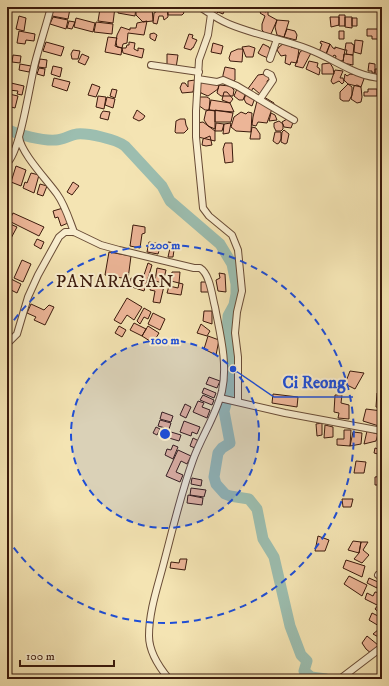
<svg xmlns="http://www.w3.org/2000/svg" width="389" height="686" viewBox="0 0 389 686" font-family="'IM FELL DW Pica',serif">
  <rect width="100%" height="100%" fill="#f4e4b3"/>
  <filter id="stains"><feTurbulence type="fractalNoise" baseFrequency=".005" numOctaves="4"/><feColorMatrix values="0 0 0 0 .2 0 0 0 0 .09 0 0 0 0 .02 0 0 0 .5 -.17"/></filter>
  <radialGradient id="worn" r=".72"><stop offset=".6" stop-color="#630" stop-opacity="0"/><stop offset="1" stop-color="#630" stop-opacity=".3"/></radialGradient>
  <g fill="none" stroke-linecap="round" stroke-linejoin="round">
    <path stroke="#9cbeb0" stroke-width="11" d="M7,129C18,135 43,141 56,140C63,140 70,135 77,134C88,133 116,139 125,146L162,186L170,201L220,244L232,264L236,284V294L234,305L228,316L227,336L232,354L233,378L224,411L230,443L222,448L218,453L214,477L216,484L225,494L230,496L249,499L257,509L263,539L274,557L290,626L301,655L307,661L304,671L311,677L326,679"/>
  </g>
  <path fill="#ecb597" stroke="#3b1a0c" d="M53,7L70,9L68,19L52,16Z
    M115,7L113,23L98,21L100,9Z
    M118,7H136L135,16L118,13Z
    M136,7H152L153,21L143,22L136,15Z
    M156,7H167L168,17L164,20L163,16H159L157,24L153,23L154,13L156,12Z
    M210,7H226L223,14L218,12L215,15L210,11Z
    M264,7L265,12L268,11V15L277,20L271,34L265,33L262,30V24L265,16L260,13Z
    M168,9H182L184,13L182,15H168Z
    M339,15H345V26H339Z
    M19,16L26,18L24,31L16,29Z
    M53,17L68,20L66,29L50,24Z
    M330,17H339V25L331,27Z
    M345,17H352V28L345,27Z
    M76,18L95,23L93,32L74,27Z
    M352,18H357V26H352Z
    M277,20L289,21L284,37L277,35L275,27Z
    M69,21L75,22L72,29L67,28Z
    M147,21L144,35L128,33L127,43L123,44L122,48L117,47L116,42L117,35L121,27L130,30V28H136L137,23Z
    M96,22L113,24L112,34L94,32Z
    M287,29L295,31L297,35L296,40L284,37Z
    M367,29H379L378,39H372V36H367Z
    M19,31L35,34L34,41L26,40L25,44L17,43Z
    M339,31H344V39H339Z
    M154,33L157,35L155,41L150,38V34Z
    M189,34L193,35L192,38L197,40L193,48H192L191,50L184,48Z
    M108,37L117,38L115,46L122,48L121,55L105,52Z
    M355,40L363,41L361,54L354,52Z
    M321,41L330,44L326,55L319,52L322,44L320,43Z
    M46,42L64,47L61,56L43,51Z
    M129,42L135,43L134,49L138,51V48L144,49L142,58L123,53L122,48H126L127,45H129Z
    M213,43L223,46L221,54L211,52Z
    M284,43L289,45L291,47L299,49L297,63L291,62L290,65L285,63L286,55L281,56L277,50L279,47Z
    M346,43H352V44L354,45L353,55L346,54L347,50H345Z
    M263,44L269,47L271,52L268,58L261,55L258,53Z
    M330,44L333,48L335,49V47L345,50L343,61L335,60L336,56L334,55L332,58L325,56Z
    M249,46L255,48L253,57H246L242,47Z
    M238,49H243L242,62L230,61L229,58L231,52Z
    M304,49L311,53L303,68L295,66L300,52Z
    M73,50L80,51L78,59H72L71,54Z
    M82,54L89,57L85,65L78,62Z
    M167,54L178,55L176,68L167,67Z
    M344,54L353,55V65L343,63Z
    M13,55L21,56L20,63L12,62Z
    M40,59L47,60L46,68L38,67Z
    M309,61L318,63L317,67L319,68L320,70L319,75L306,69Z
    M330,63L333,68L334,74H322V64Z
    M369,63L375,64V73H372V71H368Z
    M20,64L31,66L29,72L19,70Z
    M53,66L62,68L60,77L51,74Z
    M225,67L235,69V80L232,82L223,79V75Z
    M39,68L45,69L44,76L37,74Z
    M375,69H382V77H375Z
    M335,70L343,71L340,78H343L344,82L342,84L339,81L333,84L331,81Z
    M265,74L271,78L267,81L268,85L265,86L260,94L253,88L251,92L247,90L258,75Z
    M345,74L347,76L350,74L365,76L361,87L348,84L344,80Z
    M54,78L70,82L67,91L52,86Z
    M195,80L193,92L182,93L180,88L182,83H185L188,87V81Z
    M200,81L219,85L218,89L208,96L201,93L199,88Z
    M11,83L24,86L22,95L17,94L18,91L9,90Z
    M92,84L100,87L96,97L88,95Z
    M239,84L247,90L243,100H239L234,96Z
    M348,84L352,87V95L349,101H343L340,99V92Z
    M219,85L230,86L234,90L233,96H221L217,93Z
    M357,85L361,87L362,97L361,102L357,103L351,99L354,86Z
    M112,89L117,90L115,98L110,96Z
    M368,89H377V96H364V92H368Z
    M224,92H227L233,99L230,103L222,100Z
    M247,92L256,95L252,106L246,103L244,99Z
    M9,94L18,96L15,108L7,106Z
    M98,96L106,97L104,109L96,107Z
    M107,97L115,99L113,108L105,105Z
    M198,97H207L210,99L209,110H205L198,105Z
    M258,97H264L274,103L267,123L258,122L256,126L252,125L253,117Z
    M211,100L230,103L234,112L209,110Z
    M137,110L145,116L143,119L139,121L133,118Z
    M209,110L215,111V129L208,126L204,120L206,111Z
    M215,110L233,113L231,122H215Z
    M103,111L110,112L108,120L100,118L101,114Z
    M241,112L246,114L248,112L252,113L251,132L236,131L231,127L234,117Z
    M271,113L275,115L277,120L269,121Z
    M180,119H185L186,125L188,129L184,133H176L175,132L176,121Z
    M287,119L294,120L291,128L284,127L282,122Z
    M279,121L283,124V129L281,131H276L274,127V123Z
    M203,122L215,131V141L198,137L197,123Z
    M216,123L224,124L222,131H215Z
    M231,123L229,133L223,134L224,124Z
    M252,127L256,128L260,134V139H250Z
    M284,130L289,134L287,143L285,144L281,142L282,132Z
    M275,132H281V139L279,143L277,144L273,141Z
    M210,136L212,145L206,146L202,145L203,139Z
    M225,143H232L233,162L225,163L223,149Z
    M16,166L26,170L21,186L11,182Z
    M31,173L39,175L34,193L23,188L25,182L27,183Z
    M73,182L79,186L72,195L67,192Z
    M40,184L47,186L43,196L37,194Z
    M63,208L68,223L61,226L58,217L55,218L53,211Z
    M13,213L44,227L39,236L9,221Z
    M8,223L17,227L9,242L7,241Z
    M133,225L145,227V233L142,234L140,248L130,246Z
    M37,239L44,242L41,249L34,245Z
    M149,242L161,244L158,254L147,252Z
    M168,242L175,243L173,257H168L170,248H167Z
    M109,252L131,256L128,279L105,275Z
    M22,260L31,264L23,282L14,278Z
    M148,263L152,265L144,291L129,286L131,278L142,281Z
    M157,268L166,270L163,283L155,281Z
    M172,272H180L179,283L171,281Z
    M219,273L225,274L226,292L218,291L216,280L220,278Z
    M7,277L21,284L17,293L7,288Z
    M201,282H207L209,292H201Z
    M152,283L164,286L160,303L153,302L155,291L150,290Z
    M179,283L183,284L181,295L167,293L169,286L178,288Z
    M127,298L142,307L134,320L127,315L121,324L114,320Z
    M31,304L44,310L49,305L54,307L45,325L34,320L36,317L27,313Z
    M144,308L151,312L148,319L144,317L140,324L137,321Z
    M204,311H212V324L203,321Z
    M153,313L165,319L160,330L148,324Z
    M134,323L146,329L142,336L130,330Z
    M201,324L210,331L207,336L197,333Z
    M119,326L126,330L122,337L115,333Z
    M148,326L159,333L153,343L142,336Z
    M208,336L219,340L216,355L204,349Z
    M350,371L364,373L355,389L345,384Z
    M209,377L220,381L217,388L206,384Z
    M204,388L216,393L214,398L202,393Z
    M377,393L382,394V409L376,407Z
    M273,394L298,397L297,407L272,403Z
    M203,395L214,400L212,405L200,400Z
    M335,395H342L341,403L349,405V419L338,418L339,413L334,412Z
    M198,401L204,403L202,407L210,410L207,418L193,412Z
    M185,404L191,407L186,418L180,415Z
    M366,409L382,411V427L363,421Z
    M162,412L173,416L171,422L160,419Z
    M160,420L171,423L169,429L158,426Z
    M184,421L200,427L197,434L192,432L191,436L180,432Z
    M322,423V435L317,436L316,424Z
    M325,425L333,427V437L324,438Z
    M156,427L160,429L157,435L153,433Z
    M344,430H351L350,446L337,445V439H344Z
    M367,431L378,434L376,441L364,444Z
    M171,432L181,435L179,441L169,438Z
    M353,432L362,433L361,444L350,446Z
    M193,438L199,441L195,448L190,446Z
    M173,445L178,447L173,459L165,455L167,449L171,450Z
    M375,448L382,450V455L374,453Z
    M178,450L191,456L187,464L181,461L176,472L183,475L180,482L166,476Z
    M380,455H382V465L378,464Z
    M356,461L366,462L364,473H354Z
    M382,476V485H375V477Z
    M192,478L202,480L201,486L191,484Z
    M191,488L206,490L204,497L190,495Z
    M188,495L203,498L202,505L187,503Z
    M342,499H353L351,507H343Z
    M318,536L329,540L325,551H315Z
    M353,541L361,542L359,553L348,550Z
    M361,542H368L363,550L369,555L362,563L354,559L359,553Z
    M180,559H187L185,570L170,568L171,562L179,563Z
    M346,560L365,566L362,577L343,568Z
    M349,576L367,585L362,596L344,584Z
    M369,578L378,582L377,588L367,583Z
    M382,578V590L378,588Z
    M375,592L381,593L377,605L365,599L367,593L373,596Z
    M382,597V612L381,614L375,609L381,601Z
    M372,613L382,618V623L379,626L369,620Z
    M379,629L382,631V639L373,634Z
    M367,636L378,645L372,654L366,649L362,643Z"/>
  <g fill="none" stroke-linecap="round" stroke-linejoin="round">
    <g stroke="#694c36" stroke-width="8">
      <path id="street" d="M58,7H76
        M200,7C209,13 219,20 229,24C255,35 282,39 308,49C333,58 355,77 382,78
        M211,14L208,35L199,60L196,111V137L203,208L209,216L232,235L238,250L242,291L237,312L235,333L238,357V402
        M270,59L277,39
        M151,65L199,72
        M198,79L217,82L223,80L237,86L294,120
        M260,99L273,80L271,75L267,73
        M19,137C21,153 47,180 57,194C65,205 69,219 74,232
        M7,163C20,153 30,83 35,63C40,44 46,26 51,7
        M7,344L17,334L28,297L38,275L59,237L65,232H74L101,245L119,250L194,268H200C210,274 212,296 215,307C220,334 228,363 222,391C216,416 201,437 193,460C181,493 173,528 164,562C158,586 149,610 149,636C149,652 159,667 169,679
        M220,398L285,413L382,431
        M378,575L382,577
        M340,679L382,647"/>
    </g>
    <use href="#street" stroke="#f8edce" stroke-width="6"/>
  </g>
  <circle cx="165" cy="434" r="94" fill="#1d4ed8" fill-opacity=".12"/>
  <g fill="none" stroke="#1d4ed8" stroke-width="2" stroke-dasharray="7 5">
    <circle cx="165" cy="434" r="94"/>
    <path d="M7 330A189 189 0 1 1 7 538"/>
  </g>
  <g text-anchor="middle" stroke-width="4" stroke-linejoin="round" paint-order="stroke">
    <g font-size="18" letter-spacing="1" fill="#3b1a0c" stroke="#f8edce">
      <text x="115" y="287">PANARAGAN</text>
    </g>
  </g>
  <circle cx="165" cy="434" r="6" fill="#1d4ed8" stroke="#f8edce" stroke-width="2"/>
  <g font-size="12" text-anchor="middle" font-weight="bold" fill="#1d4ed8" stroke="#f8edce" stroke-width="4" stroke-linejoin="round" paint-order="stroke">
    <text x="165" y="249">200 m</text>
    <text x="165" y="344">100 m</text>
  </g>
  <path fill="none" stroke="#1d4ed8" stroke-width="1.5" d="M233 369L274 397H353"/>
  <circle fill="#1d4ed8" stroke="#f8edce" stroke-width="1.5" cx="233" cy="369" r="4"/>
  <g font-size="17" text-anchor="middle" font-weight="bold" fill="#1d4ed8" stroke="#f8edce" stroke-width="4" stroke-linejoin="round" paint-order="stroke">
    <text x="314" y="388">Ci Reong</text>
  </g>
  <rect width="389" height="686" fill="none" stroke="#f4e4b3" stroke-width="24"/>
  <rect x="8" y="8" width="373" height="670" fill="none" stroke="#3b1a0c" stroke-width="2"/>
  <rect x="12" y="12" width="365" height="662" fill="none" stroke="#3b1a0c"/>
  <path d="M20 660v6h94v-6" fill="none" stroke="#3b1a0c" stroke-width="2"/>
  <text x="26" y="660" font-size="12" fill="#3b1a0c" stroke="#f8edce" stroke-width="3" paint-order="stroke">100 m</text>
  <rect width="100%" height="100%" filter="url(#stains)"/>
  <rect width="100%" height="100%" fill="url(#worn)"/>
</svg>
